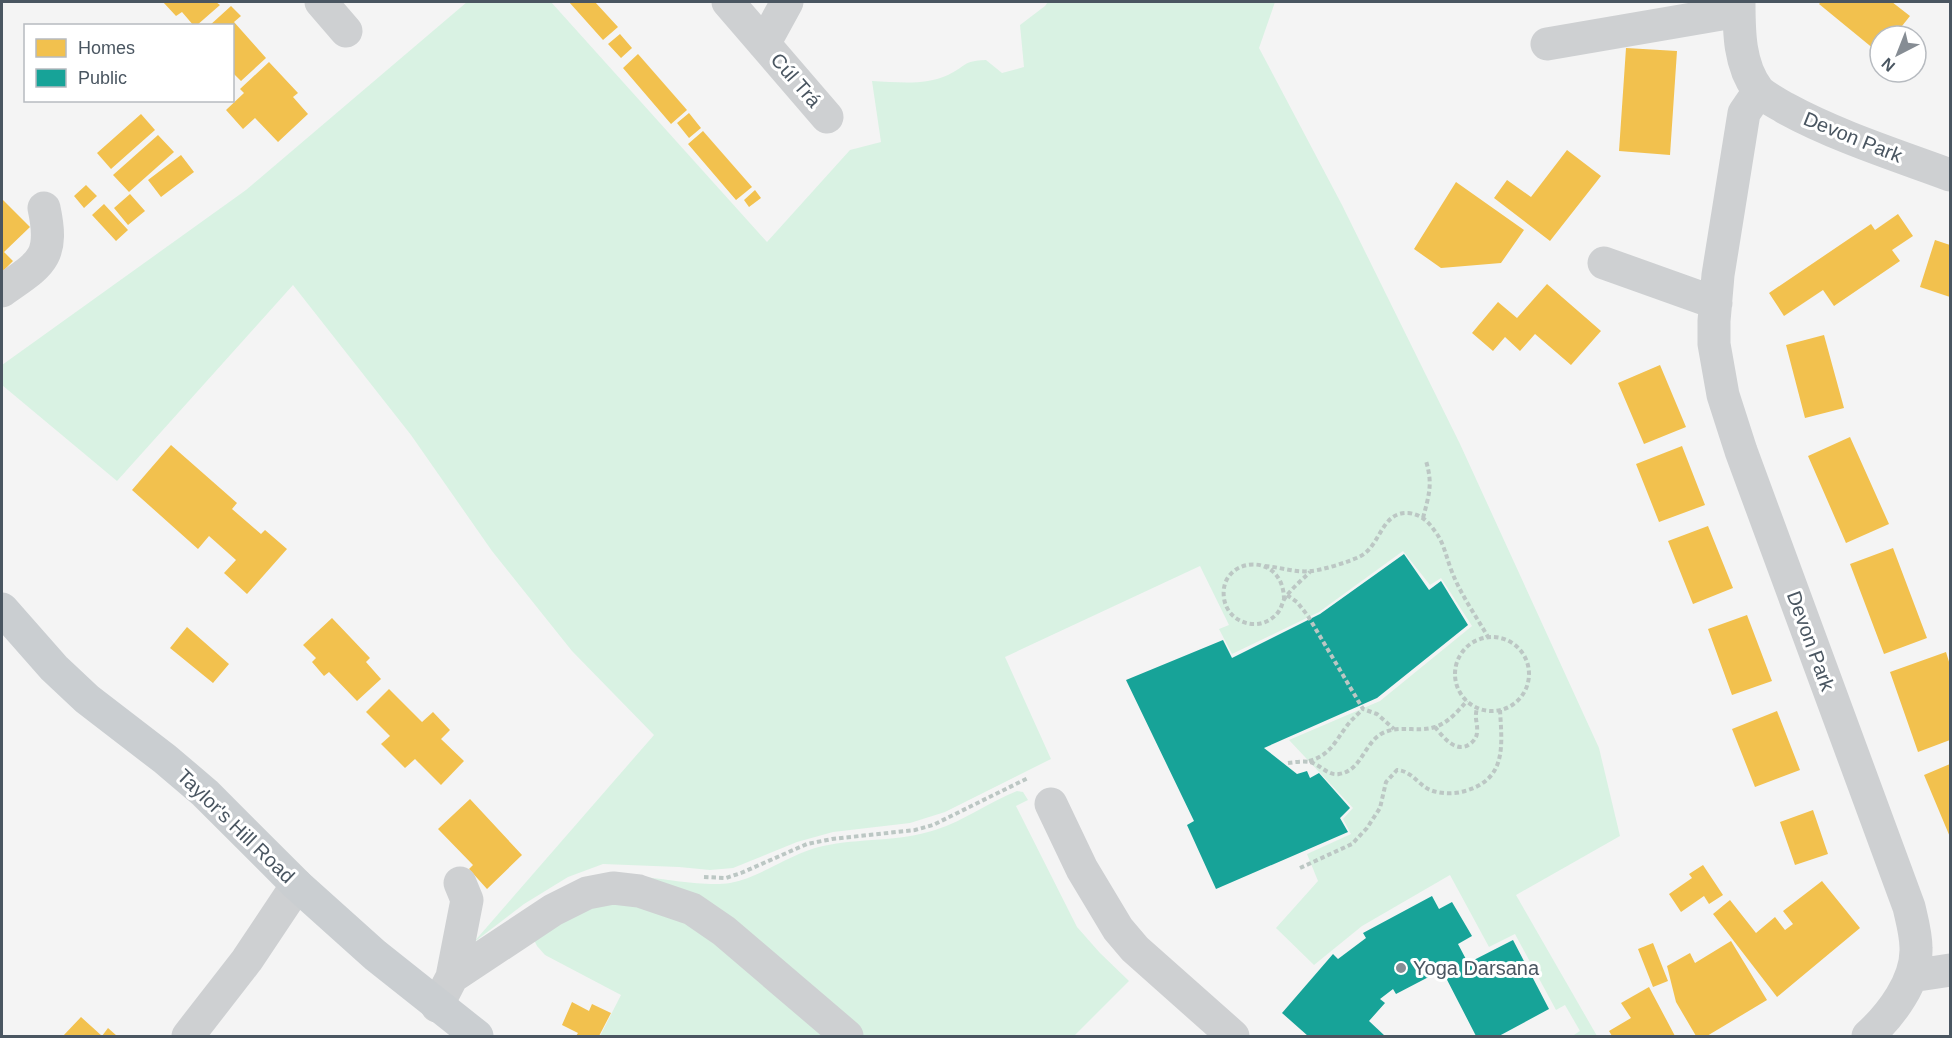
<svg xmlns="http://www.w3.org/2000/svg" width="1952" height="1038" viewBox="0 0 1952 1038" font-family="Arial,sans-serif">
  <rect width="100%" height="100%" fill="#f4f4f4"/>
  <path fill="#d9f2e3" d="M467,2H551L767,242L850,150L881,142L872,81C897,82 924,86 948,75C967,66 962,61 986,60L1002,73L1024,67L1020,25L1045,6L1048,2H1275L1259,48L1342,205L1460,444L1599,748L1620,836L1516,895L1597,1036H1575L1574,1035L1580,1031L1565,1005L1556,1010L1515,934L1489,947L1450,875L1362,926L1314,965L1276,928L1318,881L1307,854L1351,834L1343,819L1353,808L1289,740L1380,701L1472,626L1441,578L1430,585L1403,551L1319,612L1232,654L1219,629L1229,625L1200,566L1005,657L1051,759L945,812L910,823L833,832L797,842L733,868L710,870L679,867L603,864L568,877L524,904L473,943L654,735L572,651L492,551L411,435L293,285L117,481L2,385V365L246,190Z
    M1017,791L1023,792L1028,800L1016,806L1077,927L1100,953L1129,981L1074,1036H863L743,930L643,877C666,879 708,887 730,883C762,877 790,853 823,846C859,838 899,842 935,830C964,821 989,802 1017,791Z
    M609,899L663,909L699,927L834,1036H600L621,995L545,955L537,946L533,938Z"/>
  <path fill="#f2c14e" d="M163,2H216L220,5L196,26H194L182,12L176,16Z
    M569,2H595L618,27L603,40Z
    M1821,2H1892L1910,16L1894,36H1880V54L1819,4Z
    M231,6L241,16L234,22L266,58L241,81L232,72V26H209Z
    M620,34L632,48L621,58L608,44Z
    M1626,48L1677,51L1670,155L1619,151Z
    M638,54L687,110L671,124L623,68Z
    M269,62L298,93L293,97L308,114L278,142L255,118L243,129L226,110L244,93L240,89Z
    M689,113L701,128L689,138L677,123Z
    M141,114L155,130L111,169L97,153Z
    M703,131L752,187L736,200L688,144Z
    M158,135L174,152L129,192L113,175Z
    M1567,150L1601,176L1550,241L1494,198L1507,180L1531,197Z
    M181,155L194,172L161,197L148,180Z
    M1456,182L1524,230L1501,263L1441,268L1414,249Z
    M86,185L97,196L84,208L74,196Z
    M755,190L761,198L749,207L744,200Z
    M130,194L145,211L128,225L114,208Z
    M2,199L30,227L4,252L13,261L2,272Z
    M104,204L128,230L116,241L92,215Z
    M1898,214L1913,236L1892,250L1900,261L1834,306L1823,290L1784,316L1769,293L1871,224L1875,230Z
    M1935,240L1950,245V297L1920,287Z
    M1547,284L1601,331L1571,365L1535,334L1520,351L1505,337L1493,351L1472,333L1498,302L1517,318Z
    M1824,335L1844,408L1805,418L1786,345Z
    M1660,365L1686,427L1644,444L1618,383Z
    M1850,437L1889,524L1846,543L1808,456Z
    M171,445L237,503L232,509L261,534L265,530L287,549L247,594L224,573L236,560L209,536L198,549L132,490Z
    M1682,446L1705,505L1659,522L1636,464Z
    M1708,526L1733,588L1693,604L1668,541Z
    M1893,548L1927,638L1884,654L1850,564Z
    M1747,615L1772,681L1732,695L1708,629Z
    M332,618L370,658L366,662L381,679L357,701L329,672L324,676L312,662L316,658L303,645Z
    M187,627L229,664L213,683L170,648Z
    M1946,652L1950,665V740L1918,752L1890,672Z
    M389,689L422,722L433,712L450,730L441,739L464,761L441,785L415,759L405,768L381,744L390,736L366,712Z
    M1777,711L1800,770L1755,787L1732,729Z
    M1950,764V837L1924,775Z
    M470,799L522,855L487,889L469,869L473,865L438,829Z
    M1813,810L1828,854L1795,865L1780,822Z
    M1703,865L1723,895L1709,904L1704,896L1681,912L1669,894L1692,878L1689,874Z
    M1822,881L1860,928L1777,997L1713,914L1730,900L1756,933L1775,917L1785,930L1793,924L1783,911Z
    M1731,941L1767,1000L1707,1036H1696L1676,1002L1667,966L1690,953L1695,963Z
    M1653,943L1668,981L1653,987L1638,949Z
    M1649,987L1675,1036H1612L1609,1031L1631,1018L1621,1003Z
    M572,1002L589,1011L592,1004L611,1013L599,1036H576L578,1033L562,1025Z
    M81,1017L102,1036L108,1028L117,1036H63Z"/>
  <path fill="#17a398" d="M1404,554L1429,590L1441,581L1468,625L1377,698L1264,748L1297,774L1307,771L1310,778L1319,773L1350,808L1340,818L1348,832L1216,889L1187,825L1194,821L1126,680L1223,640L1232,658L1320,614Z
    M1432,896L1439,909L1452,902L1472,936L1458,944L1468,963L1513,940L1549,1009L1499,1036H1476L1442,970L1396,994L1393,989L1380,999L1385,1003L1369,1021L1385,1036H1308L1282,1013L1333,954L1338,959L1366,938L1363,933Z"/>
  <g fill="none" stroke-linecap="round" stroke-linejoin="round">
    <path stroke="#bcc7c4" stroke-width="4" stroke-dasharray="4.5 3" stroke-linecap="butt" d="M1423,518C1429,495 1433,484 1426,461
      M1265,566C1279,567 1297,573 1311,571C1323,570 1348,562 1359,557C1381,547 1380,512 1408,513C1420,514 1428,521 1434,530C1444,542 1446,557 1452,572C1461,595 1476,616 1488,637
      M1287,595L1297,602L1308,616L1363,709L1377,714L1394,729
      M1284,600C1284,549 1218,557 1224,598C1225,607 1231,616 1239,620C1253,628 1270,624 1279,611C1282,607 1282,602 1285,598C1292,588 1302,580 1310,572
      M1455 674a37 37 0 1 1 74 0a37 37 0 1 1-74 0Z
      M1435,727C1443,737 1456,754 1470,744C1474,741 1477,737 1477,732C1478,722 1474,720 1477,708
      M1309,761C1329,756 1335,742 1346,727C1351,720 1357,715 1363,709
      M1288,763C1295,762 1303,761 1310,762C1321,765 1328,776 1339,774C1361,771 1364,744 1381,734C1399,724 1417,733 1435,727C1448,723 1458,711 1467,701
      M1300,868L1352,844L1367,828L1380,808L1386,782L1397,770C1413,771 1419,787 1433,791C1443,794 1455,794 1465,791C1507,779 1502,746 1500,710
      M704,877L726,878L741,873L807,844L832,839L915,830L933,825L1028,778"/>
    <path stroke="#ced0d2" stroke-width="33" d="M321,2L346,31
      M728,2L827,117
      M1739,2C1739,31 1739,65 1758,90C1764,97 1777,103 1785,108C1836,136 1896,155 1950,175
      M764,44L787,2
      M1547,44L1739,11
      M1759,91L1744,113L1718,275L1714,321V344L1723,395L1741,451L1909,907C1912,920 1916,934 1916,948C1917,981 1891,1015 1868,1036
      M1604,263L1716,303
      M2,291C40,264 55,259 44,208
      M1051,804L1082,869L1118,929L1135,949L1233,1036
      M1911,976L1950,970
      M452,977L467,900L460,883
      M437,1006L452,977L553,910L587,893L613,888L639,891L692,909L724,931L847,1036
      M188,1036L247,960L297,885"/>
    <path stroke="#caced1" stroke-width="33" d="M2,609L54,668L87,699L165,759L205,793L297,885L375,955L477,1036"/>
  </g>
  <circle fill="#868d94" stroke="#fff" stroke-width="2" cx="1401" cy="968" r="6"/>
  <g text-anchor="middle" stroke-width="6" stroke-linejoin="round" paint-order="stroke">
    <g font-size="20" fill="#4a5661" stroke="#fff">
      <text transform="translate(796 80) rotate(49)" y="7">Cúl Trá</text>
      <text transform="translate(1853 137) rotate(22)" y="7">Devon Park</text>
      <text transform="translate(1811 641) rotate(70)" y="7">Devon Park</text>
      <text transform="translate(236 826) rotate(44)" y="7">Taylor's Hill Road</text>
    </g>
    <g font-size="20" fill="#4a5661" stroke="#fff" text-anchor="start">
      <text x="1413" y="975">Yoga Darsana</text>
    </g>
  </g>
  <rect width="1952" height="1038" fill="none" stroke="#4a5661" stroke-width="6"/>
  <rect x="24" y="24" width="210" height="78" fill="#ffffff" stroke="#b7bbc0" stroke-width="1.5"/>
  <rect x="36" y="39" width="30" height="18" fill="#f2c14e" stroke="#b7bbc0" stroke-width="1.5"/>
  <text x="78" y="54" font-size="18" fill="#4a5661">Homes</text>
  <rect x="36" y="69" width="30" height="18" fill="#17a398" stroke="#b7bbc0" stroke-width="1.5"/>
  <text x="78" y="84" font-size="18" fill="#4a5661">Public</text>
  <g transform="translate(1898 54) rotate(222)"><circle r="28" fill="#ffffff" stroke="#b7bbc0" stroke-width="1.5"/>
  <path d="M0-4.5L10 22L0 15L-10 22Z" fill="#868d94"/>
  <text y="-9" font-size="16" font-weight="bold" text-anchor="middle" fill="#4a5661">N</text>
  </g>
</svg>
